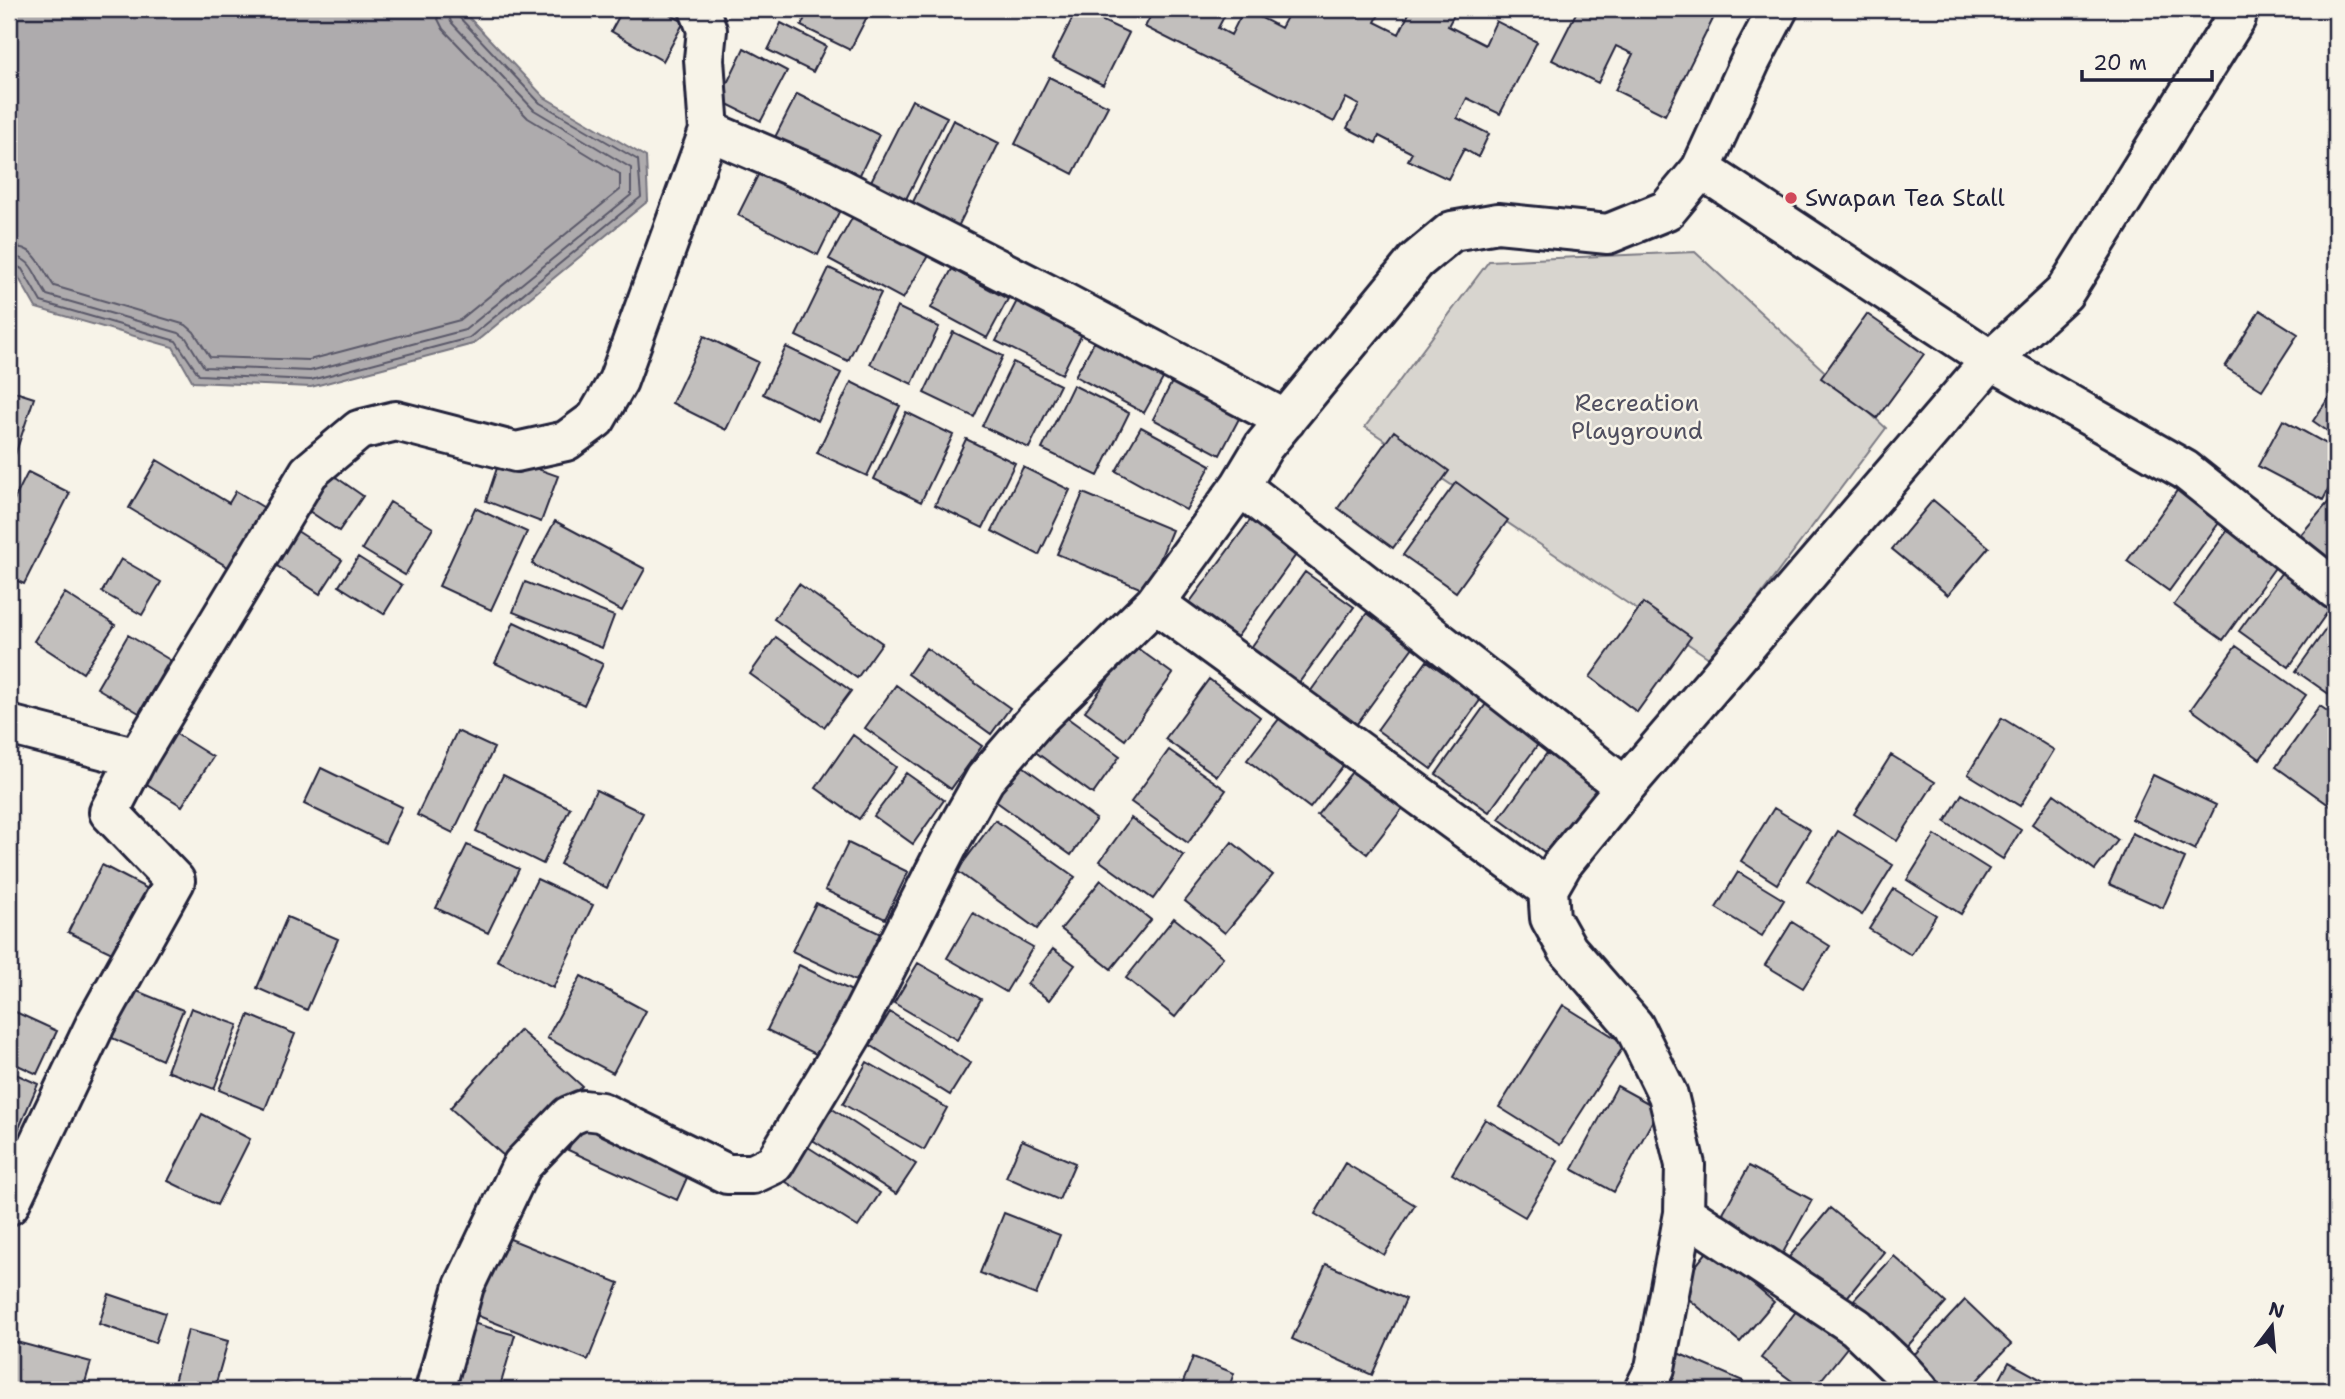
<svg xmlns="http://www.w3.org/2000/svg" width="2345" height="1399" viewBox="0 0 2345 1399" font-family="'Shantell Sans',sans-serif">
  <rect width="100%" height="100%" fill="#f7f3e8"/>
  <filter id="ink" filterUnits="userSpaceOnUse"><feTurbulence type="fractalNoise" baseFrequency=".0143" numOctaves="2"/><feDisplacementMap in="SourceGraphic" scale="14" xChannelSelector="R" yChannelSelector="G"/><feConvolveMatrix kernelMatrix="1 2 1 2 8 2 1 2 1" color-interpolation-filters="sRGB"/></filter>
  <g filter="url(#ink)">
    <path fill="#d8d5cf" stroke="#7d7c85" stroke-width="2" d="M1695,252L1886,428L1712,660L1365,427L1489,261Z"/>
    <path fill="#aeabad" stroke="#76747f" stroke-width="2" d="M9,9H461L544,97L646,157L648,201L473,344L311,387L193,382L173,347L36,308L16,273L9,276Z"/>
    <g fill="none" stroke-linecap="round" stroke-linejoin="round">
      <path stroke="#5a5969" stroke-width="2" d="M9,247C36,244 41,268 54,286L186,325L194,332L210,357L309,360L460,320L620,190V174L528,118L443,29L438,19L437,9
        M9,258C32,253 36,280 47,295L179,333L186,338L204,367L310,371L465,330L631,195V168L534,110L451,22L447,9
        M9,268L16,266L22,269L41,302L176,341L199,375L311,380L469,338L641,197L638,160L540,103L458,16L456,9"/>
    </g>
    <path fill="#c2bfbd" stroke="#22223b" stroke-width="2" d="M539,9H555L552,15Z
      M623,9H660L684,22L663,61L611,31Z
      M809,9H871L850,50L801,26Z
      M1077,9L1129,33L1103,85L1052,59Z
      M1114,9H1136L1131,17Z
      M1154,9H1228L1218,28L1231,35L1244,9L1281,28L1288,15L1275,9H1382L1375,22L1399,34L1411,9H1457L1448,26L1485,45L1496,21L1537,42L1500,114L1467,98L1457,118L1489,134L1478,157L1464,149L1448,179L1408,160L1412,153L1379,136L1376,143L1347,128L1359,105L1346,98L1334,122L1145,27Z
      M1578,9H1718L1665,115L1615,90L1633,54L1616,46L1598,83L1552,60Z
      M781,23L826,46L813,72L768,50Z
      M744,48L787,71L761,121L719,100Z
      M1049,77L1108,106L1073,174L1015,144Z
      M797,94L879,135L856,183L773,141Z
      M912,100L947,117L904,203L869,185Z
      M953,120L999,143L955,233L909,210Z
      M761,169L841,208L818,255L738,215Z
      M855,213L929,254L903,299L829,259Z
      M829,268L881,293L848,361L796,336Z
      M952,269L1008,299L987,338L931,308Z
      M1019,297L1084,330L1062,374L996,341Z
      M897,307L939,327L912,384L870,364Z
      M2260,310L2298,334L2262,390L2225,367Z
      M1867,314L1924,354L1877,418L1821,378Z
      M953,332L1003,356L974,417L924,393Z
      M704,336L758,362L726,430L672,403Z
      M1096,339L1164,377L1144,413L1075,376Z
      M786,347L841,373L818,421L763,394Z
      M1013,362L1060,385L1029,448L982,426Z
      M1175,376L1243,411L1220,455L1153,419Z
      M851,382L900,406L867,476L817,453Z
      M1073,385L1129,413L1098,476L1042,449Z
      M2336,387V437L2313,421Z
      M9,390L34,398L9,473Z
      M906,412L953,435L921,502L874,479Z
      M2283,420L2336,449V475L2323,500L2258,466Z
      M1141,427L1211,465L1186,510L1116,471Z
      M1394,431L1449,471L1393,548L1338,508Z
      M966,439L1015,463L983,528L935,505Z
      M501,456L558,476L541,522L486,501Z
      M157,460L229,503L236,491L268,510L233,570L129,508Z
      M1023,467L1070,490L1039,555L992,531Z
      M28,472L70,493L24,584L9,577V510Z
      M330,473L363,496L339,531L306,509Z
      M1456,482L1508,520L1456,592L1403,555Z
      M2181,485L2224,516L2169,591L2127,561Z
      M1083,493L1172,530L1147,591L1057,554Z
      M2336,493V581L2293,544Z
      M1933,500L1989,547L1948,595L1892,549Z
      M390,502L433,528L405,575L362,549Z
      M475,508L527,532L491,610L439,586Z
      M1251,519L1298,552L1235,640L1187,606Z
      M555,521L645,569L622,611L532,564Z
      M2230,527L2279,562L2223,640L2174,605Z
      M294,529L342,560L320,594L271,562Z
      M358,557L402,585L384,614L339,586Z
      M121,559L161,582L142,615L102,592Z
      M1305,572L1354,607L1298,684L1250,649Z
      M2282,572L2331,607L2289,667L2239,631Z
      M525,582L614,616L602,648L513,612Z
      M799,584L882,643L857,678L774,619Z
      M65,593L115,625L83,673L34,641Z
      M1643,603L1691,637L1637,712L1590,677Z
      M1367,613L1413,647L1356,725L1310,692Z
      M2336,615V699L2296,671Z
      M514,622L603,664L584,705L495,663Z
      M128,635L170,660L139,713L97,688Z
      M776,637L851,691L824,727L750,674Z
      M1133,645L1173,674L1125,740L1085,711Z
      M2236,646L2306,695L2260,759L2191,709Z
      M926,648L1010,708L991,734L908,674Z
      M1427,661L1481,699L1431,769L1377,730Z
      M1209,679L1260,717L1217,776L1165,739Z
      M896,685L982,746L951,789L865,728Z
      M1486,704L1539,743L1489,812L1436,774Z
      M2320,706L2336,717V810L2276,767Z
      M1286,710L1349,758L1310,808L1247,760Z
      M1062,714L1120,756L1093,794L1034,751Z
      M2002,718L2054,750L2020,806L1968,774Z
      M165,727L213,757L182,806L134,776Z
      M457,731L494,748L453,833L417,815Z
      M853,735L896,767L859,819L816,788Z
      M1169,750L1226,790L1188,843L1131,802Z
      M1547,753L1599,790L1550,856L1499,819Z
      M1891,755L1935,782L1897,841L1854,814Z
      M1360,762L1409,800L1367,854L1317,815Z
      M1020,764L1096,819L1071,855L994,800Z
      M321,768L402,807L385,843L304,804Z
      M906,773L944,800L913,844L874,816Z
      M503,775L570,808L543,864L476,831Z
      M2153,775L2216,805L2195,850L2132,819Z
      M596,790L643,813L607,888L560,864Z
      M1962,794L2021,830L2003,859L1945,822Z
      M2054,794L2118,840L2095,870L2032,824Z
      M1774,808L1810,830L1777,884L1741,861Z
      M1131,818L1184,856L1153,899L1100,861Z
      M995,820L1075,877L1037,929L957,871Z
      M1838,831L1893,865L1862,915L1807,881Z
      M2132,833L2185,858L2163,908L2109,884Z
      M1935,835L1989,869L1961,914L1907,880Z
      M1232,842L1273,875L1225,933L1185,901Z
      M848,843L908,872L885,919L825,890Z
      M467,845L519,869L488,933L436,908Z
      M102,865L148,889L114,954L68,932Z
      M1738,872L1784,900L1762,936L1716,908Z
      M537,879L593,905L553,988L497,960Z
      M1101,880L1151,920L1111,969L1061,929Z
      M1894,889L1936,915L1911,955L1869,929Z
      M816,903L883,935L860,983L792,951Z
      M973,913L1033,947L1006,992L947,958Z
      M287,917L338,939L307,1010L257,988Z
      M1174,918L1223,957L1175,1017L1126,978Z
      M1792,922L1830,946L1803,988L1765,965Z
      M1053,949L1075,965L1049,1000L1027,984Z
      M918,963L981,999L957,1040L894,1003Z
      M799,965L860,995L828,1060L767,1030Z
      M581,976L646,1011L613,1073L547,1038Z
      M132,989L183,1010L162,1060L112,1038Z
      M1563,1005L1625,1044L1560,1145L1499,1107Z
      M191,1008L238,1025L214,1089L167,1071Z
      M9,1009L57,1031L37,1074L9,1061Z
      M890,1012L970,1063L950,1095L870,1045Z
      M249,1015L295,1034L265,1109L219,1090Z
      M520,1030L582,1086L513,1164L450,1108Z
      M867,1062L947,1108L924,1150L843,1104Z
      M9,1071L38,1084L17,1133L9,1130Z
      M1617,1086L1659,1109L1614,1192L1572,1169Z
      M831,1108L916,1164L896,1194L811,1139Z
      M202,1114L250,1139L217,1205L168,1181Z
      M1485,1119L1558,1161L1525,1217L1452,1174Z
      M581,1121L690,1171L677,1200L568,1150Z
      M1022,1140L1075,1163L1059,1200L1006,1177Z
      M808,1147L880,1193L858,1227L786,1182Z
      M1345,1163L1415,1205L1384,1255L1315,1214Z
      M1749,1166L1812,1200L1779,1260L1716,1225Z
      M1830,1208L1884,1252L1844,1301L1789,1257Z
      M1004,1213L1060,1235L1036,1295L980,1273Z
      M498,1234L619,1283L588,1360L466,1311Z
      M1710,1248L1774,1302L1740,1342L1677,1289Z
      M1894,1256L1946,1303L1904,1350L1851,1303Z
      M1326,1264L1406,1299L1372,1375L1292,1339Z
      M109,1294L165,1313L155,1343L99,1324Z
      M1965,1300L2011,1344L1968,1390H1948L1912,1357Z
      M1800,1306L1849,1345L1813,1390H1804L1761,1358Z
      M462,1320L515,1335L499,1390H442Z
      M188,1330L228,1341L214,1390H172Z
      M9,1340L91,1362L83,1390H9Z
      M1673,1351L1743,1381L1739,1390H1656Z
      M1193,1357L1234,1373L1228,1390H1180Z
      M2009,1362L2049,1384L2046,1390H1994Z
      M285,1384L309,1390H283Z"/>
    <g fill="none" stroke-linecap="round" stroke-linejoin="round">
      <g stroke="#22223b" stroke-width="44">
        <path id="minor" d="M709,131L822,179L1059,300L1286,420
          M1701,169L1991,360L2185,470L2336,590
          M1240,486L1625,787
          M1155,603L1548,889
          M9,725L137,758
          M9,1205L96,1023L175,881L109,812L137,758L309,472L359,430L396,421L516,452L566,441L596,419L618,381L709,131L704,59L707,30L699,9
          M1684,1213L1856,1327L1899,1368L1919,1390
          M435,1390L464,1286L522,1165L569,1116L583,1110L601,1112L727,1174H753L774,1164L853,1033L953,836L985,779L1036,720L1155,603L1240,486L1264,446L1416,261L1452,231L1498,223L1608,234L1667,210L1701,169L1751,60L1778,9
          M1644,1390L1655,1368L1684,1213L1685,1165L1668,1095L1634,1026L1568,950L1550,918L1548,889L1563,863L1625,787L1991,360L2064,293L2236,18"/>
      </g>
      <use href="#minor" stroke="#f7f3e8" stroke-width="38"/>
    </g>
  </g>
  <circle fill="#d1495b" stroke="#f7f3e8" stroke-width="2.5" cx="1791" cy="198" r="7"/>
  <g text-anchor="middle" stroke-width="5" stroke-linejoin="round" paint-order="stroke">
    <g font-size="24" fill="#22223b" stroke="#f7f3e8" text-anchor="start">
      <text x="1805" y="206">Swapan Tea Stall</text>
    </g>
    <g font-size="24" fill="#504f60" stroke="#f7f3e8">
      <text x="1637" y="411">Recreation<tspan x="1637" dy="28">Playground</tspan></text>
    </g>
  </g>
  <rect width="2345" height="1399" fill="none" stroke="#f7f3e8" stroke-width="35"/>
  <rect x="18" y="18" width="2310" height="1364" fill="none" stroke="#22223b" stroke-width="2.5" filter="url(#ink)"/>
  <g transform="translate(2272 1326) rotate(16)" stroke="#f7f3e8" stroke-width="5" paint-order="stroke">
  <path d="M0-5L12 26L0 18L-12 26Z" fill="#22223b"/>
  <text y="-10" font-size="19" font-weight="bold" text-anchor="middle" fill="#22223b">N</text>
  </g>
  <path d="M2082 70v10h130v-10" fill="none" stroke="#22223b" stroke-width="3.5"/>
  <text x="2093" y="70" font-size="21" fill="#22223b" stroke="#f7f3e8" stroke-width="5" paint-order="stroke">20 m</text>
</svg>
